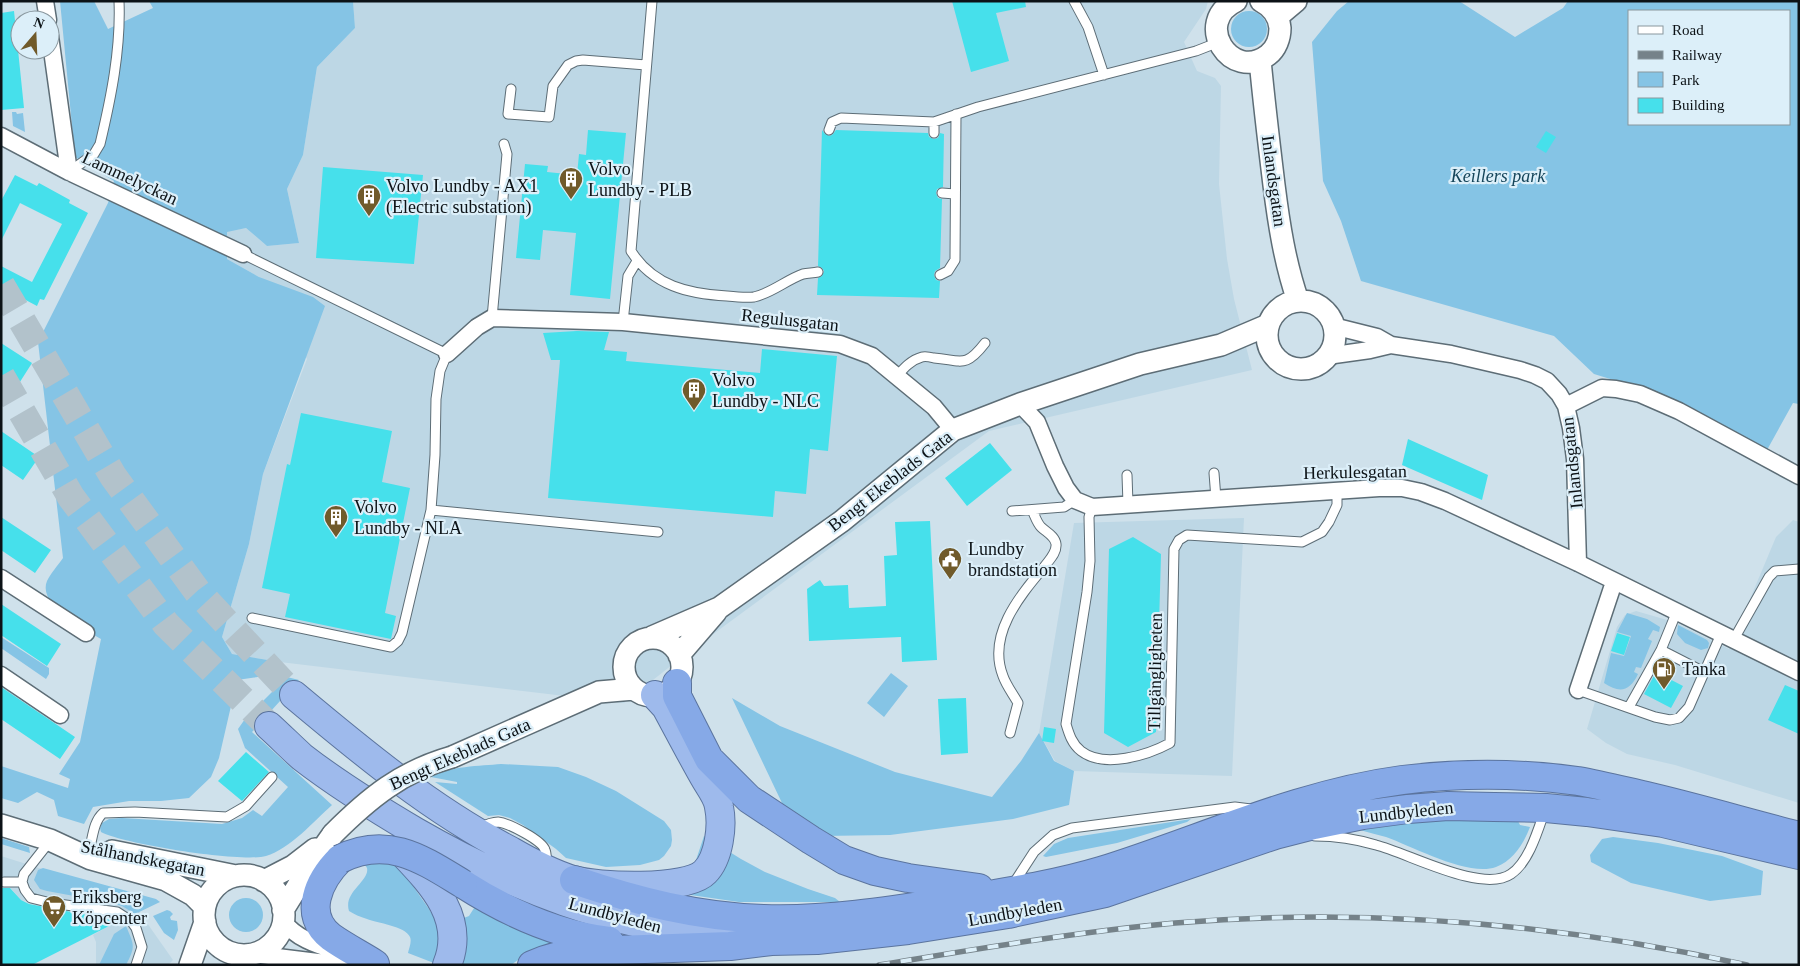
<svg xmlns="http://www.w3.org/2000/svg" width="1800" height="966" viewBox="0 0 1800 966" font-family="Georgia,serif">
  <rect width="100%" height="100%" fill="#cfe1eb"/>
  <path fill="#bdd7e5" d="M353,1H1208L1206,9L1184,42L1197,71L1215,78L1221,86L1219,184L1227,259L1234,299L1252,370L989,431L682,657L624,703L280,662L232,654L222,637L249,544L263,474L307,359L259,277L227,259V231L246,228L267,246L299,243L287,189L303,155L317,67L355,28Z
    M1244,518L1232,776L1074,771L1055,761L1039,733L1074,523Z
    M1793,520L1799,522V803L1675,765L1627,754L1606,743L1587,729L1617,627L1625,615L1636,611L1674,622L1729,649L1776,537Z
    M1,856L128,896L173,960L168,965H96V942L93,935L120,920L21,900L1,877Z"/>
  <path fill="#85c4e5" fill-rule="evenodd" d="M60,1H94L108,29L153,8L149,1H353L355,28L317,67L303,155L287,189L299,243L267,246L246,228L227,232V259L259,277L313,297L325,306L263,474L249,544L222,637L232,654L280,662L265,676L237,680L219,758L211,777L189,798L161,801H129L93,807L84,824L58,816L54,800L37,792L18,803L1,798V766L68,788L70,779L59,774L80,742L101,639C85,629 37,605 47,581C51,573 58,565 63,558L38,342L108,203L114,181L75,157Z
    M1349,1H1459L1515,37L1563,8L1568,1H1799V404L1793,403L1767,450L1633,386L1594,374L1554,336L1361,281L1341,221L1323,181L1312,42L1337,11ZM1629,11H1789V124H1629Z
    M1231 29a18 18 0 1 1 36 0a18 18 0 1 1-36 0Z
    M12,112H16L17,114L23,113L25,132L13,126Z
    M1627,613L1647,619L1660,627L1659,632L1653,630L1648,639L1652,641L1641,668L1636,667L1634,672L1638,674C1630,691 1620,694 1604,683L1611,653L1624,656L1631,636L1617,632Z
    M1678,625L1707,640L1709,643L1708,648L1701,650L1685,643L1677,634Z
    M1,637L49,668V674L46,679L1,648Z
    M891,673L908,686L884,717L867,703Z
    M287,677L299,680L252,732L332,805C314,821 290,849 266,856C243,863 123,844 101,832L100,828L102,823L109,819L122,818L222,824L242,818L253,810L262,816L288,787L245,748L238,729L245,719Z
    M732,698L780,726L895,772L992,797L1021,761L1039,733L1054,761L1074,771L1069,805L1013,819L890,835L822,836L782,803Z
    M501,764L558,767L586,777L616,791L664,821L671,830L672,840L671,846L664,856L659,860L640,865L606,867L566,858L556,849L523,825L510,818L499,815L488,816L435,782L457,784V782L431,777C448,766 481,766 501,764Z
    M1191,819L1187,822L1117,843L1046,857L1043,856L1054,844L1068,838Z
    M1517,819L1520,825L1530,827C1524,843 1513,861 1496,867C1468,877 1414,847 1386,837C1377,835 1368,832 1360,830L1408,820Z
    M704,836L741,859L765,872L808,889L835,898L840,902H739L649,889L689,871L696,860Z
    M1613,837L1658,843L1722,856L1763,871L1761,895L1710,901L1631,883L1591,862L1590,855L1602,839Z
    M1,838L29,847L30,853L1,844Z
    M377,859L399,866L429,909L439,926V965L408,953C409,948 412,942 410,937C405,926 377,923 367,919C360,917 354,914 349,911C343,892 370,881 367,868C366,866 364,864 362,862Z
    M43,868L156,899L160,902L135,914L122,906L112,903L47,891L40,889L34,880L38,870Z
    M229 915a17 17 0 1 1 34 0a17 17 0 1 1-34 0Z
    M476,905L561,942L522,957L511,965H460L461,919L469,916Z
    M167,910L170,911L173,914L170,917L171,920L177,921L178,930L174,940L164,933L153,916Z
    M126,926C134,945 136,946 126,965H99L114,934Z"/>
  <path fill="#46e0eb" d="M952,1H1025L1026,7L996,13L1009,61L971,72Z
    M14,11L24,108L1,110V13Z
    M588,130L626,133L610,299L570,295L576,233L543,230L540,260L516,258L525,164L548,166L547,172L577,175L579,154L586,155Z
    M822,130L825,134L830,136L833,134L836,130L928,133L929,137L934,139L938,138L940,133L944,134L943,187L937,189L936,193L938,198L942,199L940,268L935,271L934,275L936,280L940,281L939,298L817,295L818,278L822,276L824,271L822,268L818,266Z
    M1546,131L1556,137L1546,153L1536,147Z
    M323,167L423,175L414,264L316,258Z
    M15,175L37,186L39,183L70,200L69,203L88,213L44,300L40,299L37,306L1,287V266L32,282L62,224L20,203L1,241V201Z
    M577,331L609,332L604,350L627,352L626,361L760,373L762,349L837,356L828,451L810,449L806,494L775,491L773,517L548,498L560,360H551L543,333Z
    M1,343L32,363L18,385L1,374Z
    M301,413L392,431L382,482L410,488L385,613L396,616L391,639L285,617L290,594L262,588L287,464L290,465Z
    M1,431L39,457L23,480L1,465Z
    M1408,439L1488,475L1482,500L1402,465Z
    M990,443L1012,470L967,506L945,478Z
    M1,517L51,550L35,573L1,550Z
    M930,521L937,660L902,662L901,637L809,641L807,589L820,580L824,586L848,585L849,608L886,606L884,556L897,555L895,522Z
    M1133,537L1161,554L1156,732L1128,747L1104,733L1109,549Z
    M1,604L61,644L47,666L1,635Z
    M1617,633L1630,637L1624,655L1611,651Z
    M1656,672L1683,686L1671,708L1644,694Z
    M1785,685L1799,691V734L1768,720Z
    M1,687L75,737L60,759L1,719Z
    M966,698L968,753L941,755L938,699Z
    M1044,727L1056,729L1054,743L1042,741Z
    M246,752L269,772L242,801L218,781Z
    M1,888H10L21,900L29,904L119,921L32,965H1Z"/>
  <g fill="none" stroke-linecap="round" stroke-linejoin="round">
    <path stroke="#b2c2cb" stroke-width="28" stroke-dasharray="28 14" stroke-linecap="butt" d="M1,285L113,476L197,591L294,695
      M1,376L71,497L166,624L269,726"/>
    <g stroke="#5d6d76" stroke-width="11">
      <path id="service" d="M652,1L631,251C653,286 689,294 727,296C736,297 746,298 754,297C772,293 786,280 803,274C808,273 813,273 818,272
        M1074,1L1088,27L1104,75
        M511,89L508,114L549,117L553,86L568,65L576,61L583,60L646,65
        M829,130L832,122L841,118L934,122L978,107L1196,51L1219,42
        M934,133V122
        M69,172L94,154L100,144C111,98 121,49 119,1
        M942,193L955,194
        M243,254L447,354L440,371L436,399L435,455L431,510L402,633L398,641L391,647L252,618
        M940,275L948,271L955,260L956,114
        M492,318L507,154L504,144
        M623,322L628,276L637,261
        M897,376C904,368 911,360 922,357C925,356 930,357 934,358C961,360 965,369 985,343
        M1214,473L1216,499
        M1127,475L1128,504
        M1092,507L1089,517L1090,561L1087,592L1066,724C1069,734 1072,744 1081,751C1104,769 1148,755 1170,743L1174,549L1179,540L1187,535L1302,542L1322,532L1329,522L1337,505V491
        M431,510L658,532
        M1012,511L1064,507L1075,500
        M1734,639L1769,577L1775,571L1799,569
        M1661,650L1704,672
        M1578,690L1655,717L1670,720L1679,718L1689,707L1721,634
        M1629,707L1661,650L1677,611
        M1010,733L1018,703C1013,694 1006,685 1003,676C987,635 1019,597 1044,567C1049,560 1057,553 1056,544C1055,536 1046,532 1041,527C1037,523 1035,516 1032,510
        M479,828C485,825 492,822 498,822C508,823 542,840 545,850C547,854 546,861 547,866
        M1315,836C1335,836 1356,839 1376,845C1408,853 1482,894 1511,874C1529,862 1538,830 1545,810
        M50,841L24,874L22,882L25,890L31,898L51,903L117,912L131,921L136,928L142,947L136,965
        M90,847C93,835 94,821 103,813L135,812L227,817L246,806L272,777
        M4,882H22
        M1012,886L1034,852L1053,835L1072,828L1235,807L1251,809"/>
    </g>
    <g stroke="#5d6d76" stroke-width="19">
      <path id="minor" d="M45,1L48,20
        M50,36L69,172
        M1,136L69,172L243,254
        M1333,326L1377,337L1391,345L1451,354L1520,370L1535,375L1547,381L1559,394L1566,406L1571,428L1575,459L1578,563
        M447,354L477,327L492,318L623,322L840,344L872,356L934,407L953,430
        M1327,356L1370,350L1391,345
        M1020,404L1037,422L1055,466L1066,488L1075,500L1092,507L1379,488H1402L1421,492L1445,501L1578,563L1799,672
        M1566,406L1602,388L1616,389L1640,394L1679,411L1799,476
        M1,578L86,633
        M1,675L60,715
        M1578,690L1614,582
        M283,921C297,940 321,946 342,953
        M253,954L342,965"/>
    </g>
    <g stroke="#5d6d76" stroke-width="24">
      <path id="tertiary" d="M1236,1C1192,22 1231,83 1268,55C1276,49 1280,38 1280,28C1279,16 1271,6 1261,1
        M1277,17L1296,1
        M1260,60C1264,102 1269,144 1274,185C1279,225 1285,263 1298,301
        M1267 335a34 34 0 1 1 68 0a34 34 0 1 1-68 0Z
        M652,637L719,608L842,521L953,430L1020,404L1140,364L1221,345L1268,325
        M624 667a29 29 0 1 1 58 0a29 29 0 1 1-58 0Z
        M679,655L716,612
        M452,757L599,692L634,689
        M1,825L50,840L91,859L166,880L193,895L205,907
        M112,851L236,876
        M204 915a40 40 0 1 1 80 0a40 40 0 1 1-80 0Z
        M264,881L293,866L315,849
        M283,910L309,868L333,834
        M190,965L205,922"/>
    </g>
    <g stroke="#5b749e" stroke-width="30">
      <path id="trunk" d="M294,695C362,752 432,810 511,851C530,862 551,873 573,880C597,887 687,891 705,872C719,858 723,826 719,807C718,797 709,786 704,777C691,754 679,731 666,707L655,695
        M269,726C280,736 291,747 302,757C338,785 377,809 416,832C515,889 610,925 725,938
        M399,849C429,881 467,917 447,965"/>
    </g>
    <g stroke="#5b749e" stroke-width="30">
      <path id="motorway" d="M677,683V696L709,759L749,799L811,840L844,860L875,871L908,878L979,888
        M340,859C319,880 302,915 331,937C345,947 361,955 375,964
        M574,880C636,901 698,917 764,919C830,921 895,910 959,900C1006,892 1054,885 1101,871C1201,840 1297,794 1402,780C1461,773 1520,773 1578,781C1601,785 1624,791 1646,796C1697,808 1748,823 1799,836
        M463,884C507,912 557,935 609,941
        M532,965C550,957 568,953 588,951L730,946L771,941L817,940L908,930L1008,914L1105,893L1275,835L1314,825L1363,815L1408,809L1448,806L1494,807L1546,808L1587,812L1663,823L1799,855"/>
    </g>
    <use href="#service" stroke="#fff" stroke-width="9"/>
    <use href="#minor" stroke="#fff" stroke-width="16"/>
    <use href="#tertiary" stroke="#fff" stroke-width="21"/>
    <use href="#trunk" stroke="#9ebaec" stroke-width="28"/>
    <use href="#motorway" stroke="#86a9e7" stroke-width="28"/>
    <g stroke="#758289" stroke-width="5.5">
      <path id="rail" d="M879,965C977,949 1076,932 1175,923C1367,907 1559,924 1747,965"/>
    </g>
    <use href="#rail" stroke="#dceff9" stroke-width="4" stroke-dasharray="11" stroke-linecap="butt"/>
    <g stroke="#5d6d76" stroke-width="24" stroke-linecap="butt">
      <path id="tertiary-bridge" d="M333,834C369,798 402,771 452,757"/>
    </g>
    <g stroke="#5b749e" stroke-width="30" stroke-linecap="butt">
      <path id="motorway-bridge" d="M340,859C388,835 422,859 463,884"/>
    </g>
    <use href="#tertiary-bridge" stroke="#fff" stroke-width="21"/>
    <use href="#motorway-bridge" stroke="#86a9e7" stroke-width="28"/>
  </g>
  <defs>
    <g id="building-pin" transform="scale(1.25)"><path d="M0 17L-7.5 6A9.5 9.5 0 1 1 7.5 6Z" fill="#705a2a" stroke="#dceff9"/><path d="M-4-6H4V6H1V3H-1V6H-4ZM-2.5-4.3h1.7v1.8h-1.7ZM.8-4.3h1.7v1.8H.8ZM-2.5-1h1.7V.8h-1.7ZM.8-1h1.7V.8H.8Z" fill="#fff"/></g>
    <g id="civic-pin" transform="scale(1.25)"><path d="M0 17L-7.5 6A9.5 9.5 0 1 1 7.5 6Z" fill="#705a2a" stroke="#dceff9"/><path d="M-.6-6.5H3V-4.5H.6V-3L4-1V1h2V6H-6V1h2V-1L-.6-3ZM-1.2 2.5V6h2.4V2.5Z" fill="#fff"/></g>
    <g id="fuel-pin" transform="scale(1.25)"><path d="M0 17L-7.5 6A9.5 9.5 0 1 1 7.5 6Z" fill="#705a2a" stroke="#dceff9"/><path d="M-5.5-6h7V0h2V4h1.3V-2.5L3-4.5l.8-.8L6-3V5H2.5V1h-1V6h-7ZM-4.2-4.7v3.2H.2V-4.7Z" fill="#fff"/></g>
    <g id="supermarket-pin" transform="scale(1.25)"><path d="M0 17L-7.5 6A9.5 9.5 0 1 1 7.5 6Z" fill="#705a2a" stroke="#dceff9"/><path d="M-6-5.5h2.5l.6 2H6L4.5 2H-2.5L-4.4-4H-6ZM-1.5 3.2a1.3 1.3 0 1 0 .1 0ZM3 3.2a1.3 1.3 0 1 0 .1 0Z" fill="#fff"/></g>
  </defs>
  <g fill-rule="evenodd">
    <use href="#building-pin" x="571" y="179"/>
    <use href="#building-pin" x="369" y="196"/>
    <use href="#building-pin" x="694" y="390"/>
    <use href="#building-pin" x="336" y="517"/>
    <use href="#civic-pin" x="950" y="559"/>
    <use href="#fuel-pin" x="1664" y="669"/>
    <use href="#supermarket-pin" x="54" y="907"/>
  </g>
  <g text-anchor="middle" stroke-width="4.5" stroke-linejoin="round" paint-order="stroke">
    <g font-size="18" fill="#0c1216" stroke="#dceff9" text-anchor="start">
      <text x="588" y="175">Volvo<tspan x="588" dy="21">Lundby - PLB</tspan></text>
      <text x="386" y="192">Volvo Lundby - AX1<tspan x="386" dy="21">(Electric substation)</tspan></text>
      <text x="712" y="386">Volvo<tspan x="712" dy="21">Lundby - NLC</tspan></text>
      <text x="354" y="513">Volvo<tspan x="354" dy="21">Lundby - NLA</tspan></text>
      <text x="968" y="555">Lundby<tspan x="968" dy="21">brandstation</tspan></text>
      <text x="1682" y="675">Tanka</text>
      <text x="72" y="903">Eriksberg<tspan x="72" dy="21">Köpcenter</tspan></text>
    </g>
    <g font-size="18" font-style="italic" fill="#15455a" stroke="#dceff9">
      <text x="1498" y="182">Keillers park</text>
    </g>
    <g font-size="18" fill="#0c1216" stroke="#dceff9">
      <text transform="translate(130 178) rotate(25)" y="6">Lammelyckan</text>
      <text transform="translate(1274 181) rotate(82)" y="6">Inlandsgatan</text>
      <text transform="translate(790 320) rotate(6)" y="6">Regulusgatan</text>
      <text transform="translate(1572 463) rotate(-96)" y="6">Inlandsgatan</text>
      <text transform="translate(1355 472) rotate(-1)" y="6">Herkulesgatan</text>
      <text transform="translate(890 481) rotate(-38)" y="6">Bengt Ekeblads Gata</text>
      <text transform="translate(1155 672) rotate(-89)" y="6">Tillgängligheten</text>
      <text transform="translate(460 754) rotate(-24)" y="6">Bengt Ekeblads Gata</text>
      <text transform="translate(1406 812) rotate(-6)" y="6">Lundbyleden</text>
      <text transform="translate(143 858) rotate(11)" y="6">Stålhandskegatan</text>
      <text transform="translate(1015 912) rotate(-10)" y="6">Lundbyleden</text>
      <text transform="translate(615 915) rotate(15)" y="6">Lundbyleden</text>
    </g>
  </g>
  <rect width="1800" height="966" fill="none" stroke="#0c1216" stroke-width="5"/>
  <rect x="1628" y="10" width="162" height="115" fill="#dceff9" stroke="#89979e"/>
  <rect x="1638" y="26" width="25" height="8" fill="#ffffff" stroke="#89979e"/>
  <text x="1672" y="35" font-size="15" fill="#0c1216">Road</text>
  <rect x="1638" y="51" width="25" height="8" fill="#758289" stroke="#89979e"/>
  <text x="1672" y="60" font-size="15" fill="#0c1216">Railway</text>
  <rect x="1638" y="72" width="25" height="15" fill="#85c4e5" stroke="#89979e"/>
  <text x="1672" y="85" font-size="15" fill="#0c1216">Park</text>
  <rect x="1638" y="98" width="25" height="15" fill="#46e0eb" stroke="#89979e"/>
  <text x="1672" y="110" font-size="15" fill="#0c1216">Building</text>
  <g transform="translate(35 35) rotate(19)"><circle r="24" fill="#dceff9" stroke="#89979e"/>
  <path d="M0-4L9 19L0 12L-9 19Z" fill="#705a2a"/>
  <text y="-8" font-size="14" font-weight="bold" text-anchor="middle" fill="#0c1216">N</text>
  </g>
</svg>
